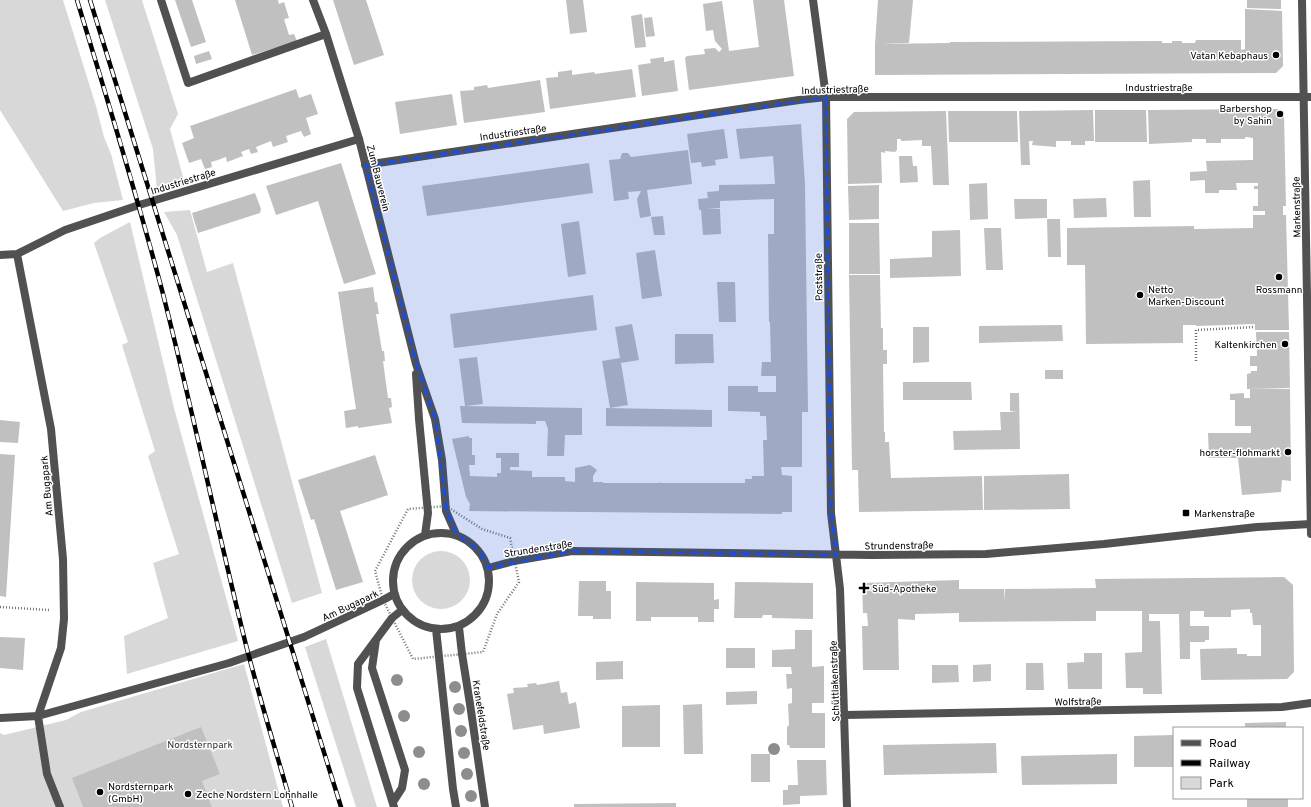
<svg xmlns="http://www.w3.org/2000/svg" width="1311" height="807" viewBox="0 0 1311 807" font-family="Overpass,sans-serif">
  <rect width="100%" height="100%" fill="#fff"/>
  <path fill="#d8d8d8" d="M0,0H63L96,106L104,137L111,154L123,200L94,203L63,211L0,110Z
    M105,0H142L178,114L170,129L183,177L157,190L153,149Z
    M190,210L207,272L233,263L322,593L292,603L177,235L164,212Z
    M130,222L174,408L238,641L127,674L124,636L168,618L153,563L179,554L148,456L155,451L122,345L128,342L94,243L100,238Z
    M412 580a29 29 0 1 1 58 0a29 29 0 1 1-58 0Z
    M326,639L377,807H356L305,647Z
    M244,664L283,807H0V733L4,735L66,720L81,712Z"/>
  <path fill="#c0c0c0" d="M175,0H192L206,42L191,47Z
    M235,0H278L279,4L284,2L289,18L284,19L289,35L294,34L297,41L252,55Z
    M333,0H366L384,55L354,65Z
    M566,0H583L587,32L570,34Z
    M753,0H784L794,76L689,90L685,58L687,56L705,54L704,49L715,48L719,52L722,49L715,41L713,30L706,31L703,4L722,1L729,51L759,47Z
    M878,0H913L909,43L882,44L950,43V42L1162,41V43H1172V41H1182V43H1195L1196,40H1241V50L1245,49V9L1282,11L1283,66L1276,73L875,75V44Z
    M1247,0H1281V9L1247,8Z
    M642,14L646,47L635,48L631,16Z
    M652,17L655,36L646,37L644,18Z
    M209,51L212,59L196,64L194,56Z
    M664,57V62L674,60L678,91L642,96L638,65L651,63L650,59Z
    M632,69L636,97L550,109L546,78L558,77V72L572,70V75L594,72L595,74Z
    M540,80L545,112L464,123L460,91L474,90V87L487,85L488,88Z
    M296,89L299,98L311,94L318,114L306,118L311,134L304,137L301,131L286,136L288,142L273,147L271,141L256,147L258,152L251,154L249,149L241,152L243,156L227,162L226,157L218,160L211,162L212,167L205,169L201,159L189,163L182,143L194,138L190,126Z
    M452,94L457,125L400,134L395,102Z
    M1278,109L1284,115L1286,206H1283V215H1286L1289,330H1255V324L1196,326V325H1183V343L1086,344L1085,265H1067V228L1194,226V229L1253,228V215H1265V211H1253V206H1258V189H1254V186H1258V183H1236L1237,190H1219V193H1205V180L1190,181V172L1207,171L1206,161L1253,160V138L1246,137L1244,139H1221V143H1206V139H1192V142L1149,144L1148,110Z
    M1093,110L1094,141H1085V145H1071V141H1056V147L1032,145L1033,141H1029L1030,165H1021L1019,111Z
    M1095,110H1146L1147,142H1095Z
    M946,111L949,185H933L931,146H922V140L901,141V139H897V150L895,152L885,151V153L881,152L882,183L848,184L847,119L854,112Z
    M948,111H1017L1018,142H949Z
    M801,124L805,184L808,412H802V467H781L782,475L792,476V512H782V514L469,511L470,504L466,497L452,439L469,436V438H472V455H475V465H469L470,476L497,477V473H501V458H496V453H519V467H510V470L532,471V477H565V481L575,482V468L590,465L597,470L593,476V482H603V483H659L660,482L661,483H745V479H752V476H764L763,440H767L766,416H760V412L728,411V386H758V392H776V376H761L762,362H771L770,322H769L768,234H774V199L720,201V208L707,209H720L721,234L703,235L701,210H699L698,199L708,198L707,192L719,191V185L775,184L773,156L740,159L736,129Z
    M724,129L728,158L715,160L716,165L702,167L701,162L691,163L687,134Z
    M688,150L692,184L647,190L651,216L640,218L637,199L641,191L628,192L629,199L614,201L609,160L620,159L622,153H628L631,157Z
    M899,156H912L913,166H917L918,182L900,183Z
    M341,163L376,274L344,284L318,201L276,215L266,186Z
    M589,163L593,193L427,216L422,186Z
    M1150,180L1151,217H1134L1133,181Z
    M987,183L988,219L970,220L969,184Z
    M879,185V219L849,220L848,186Z
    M255,193L261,209L260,213L198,233L192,213Z
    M1106,198L1107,217L1074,218L1073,199Z
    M1014,199H1047V218L1015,219Z
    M663,216L665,235H654L651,217Z
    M1047,219H1060L1061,257H1048Z
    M579,221L586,274L568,277L561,224Z
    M849,223H879L880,274H849Z
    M984,228H1001L1003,270H986Z
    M960,230L961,276L890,278V259L932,257V231Z
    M655,250L662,296L642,299L636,253Z
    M849,275H880L881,328H883V350H887V364H883L884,432H885V442H889L891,478L982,476L983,510L859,512L858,470H852Z
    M717,282H735L736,322H719Z
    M373,287L375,302H377L379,314H376L382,351H384L385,361H383L388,398H391L392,407L389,408L392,423L358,428V426L346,428L344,411L356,409L338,292Z
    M593,295L597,330L454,348L450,314Z
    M632,324L639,360L621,363L628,405L610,408L602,361L620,358L615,327Z
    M1062,325L1063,341L979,343V326Z
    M913,327H929V362L913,363Z
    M1256,332H1289L1290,388L1247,389V374L1251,373V371H1257V366H1250V356H1257Z
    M675,334H713L714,363L675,364Z
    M477,357L483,404L465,406L459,359Z
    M1045,370H1063V379H1045Z
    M903,382H971L972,400H903Z
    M1250,389H1290L1291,481L1282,480L1281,492L1242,495L1238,458H1209L1208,433H1251V426H1235V400H1230V394L1244,393V398H1250Z
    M1010,393H1019L1020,449L954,450L953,431L1001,430L1000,412H1017L1010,411Z
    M460,406L582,408V435H565L564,456H547L548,429L545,421H536V424L462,423Z
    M606,408L712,410V427L606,426Z
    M0,420L20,422L18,443L0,442Z
    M0,454L15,455L6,597L0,596Z
    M375,455L388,495L340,511L363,582L336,590L314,519L311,520L298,480Z
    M1069,474L1070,509L984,510V476Z
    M1284,577L1293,585L1294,672L1287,679L1201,680L1200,649L1237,648V654H1247V656H1261V625H1253L1252,613H1250V609L1231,610V617H1204V611H1190V626H1209V640H1205V642H1190V659H1180L1179,614H1149V621H1160L1162,694H1143V688H1126L1125,653L1142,652V611H1096V621L959,622V613L915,614V620L898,619L899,670H863L862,626H868L867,613H863L862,583L959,580V589H1004L1005,602V589L1096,588L1095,579Z
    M579,581H606V591H611V619H593V616H578Z
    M636,582L714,583V600L719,599V609H714V622H698V617H651V621H636Z
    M735,582L813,583V619L772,618V615H763L762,618H734Z
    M795,630H812V667L824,666V703H812V713H825V748H790L789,745H787V727L789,725L788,704L792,703V688L787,689L786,674H792L791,667H772V650L795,649Z
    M0,637L25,638L23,670L0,668Z
    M726,648H755V668H726Z
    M1084,653H1102V689H1068L1067,663L1084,662Z
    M623,661V679L596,680V662Z
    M1026,663H1043L1044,690H1026Z
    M991,664V681L973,682V665Z
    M932,665H958L959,682L932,683Z
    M559,681L561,693L567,692L569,704L576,702L580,728L544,734L543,725L513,730L507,694L514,693L513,688L528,687L527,684L536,683L537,685Z
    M757,691V704L726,705V692Z
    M702,704L703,754H684L683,705Z
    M660,705V747H622V706Z
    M1286,722V728H1245V723Z
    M201,727L220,774L202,781L212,807H83L72,778Z
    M1174,735V767H1134V736Z
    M996,743L997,773L884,775L883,745Z
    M751,754H770V782H751Z
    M1117,754V784L1022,785L1021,756Z
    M797,760H826L827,795L800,796V804L783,805V790H788V785H798Z
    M1247,798H1288V807H1247Z
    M676,803V807H574V804Z"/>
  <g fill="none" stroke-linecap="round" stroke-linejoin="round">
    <path stroke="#737373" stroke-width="2.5" stroke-dasharray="1 2" stroke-linecap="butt" d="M1196,361V330L1255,327
      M446,506L482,529L510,538L519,582L497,614L483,652L413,659L383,600L375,571L408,509Z
      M0,607L49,610"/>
    <path stroke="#515151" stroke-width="8" d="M161,0L188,83L326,34
      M376,640L372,668L405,770L402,788L393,802
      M394,807L357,688L358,664L392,618L402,610"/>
    <path stroke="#515151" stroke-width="8" d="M813,0L826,97L831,513L840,589L847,807
      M1302,0L1311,534
      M365,165L799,100L826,97H1311
      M17,254L51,429L63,559L64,619L61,648L38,716L47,774L60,807
      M0,255L17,254L65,230L139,205L359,139
      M488,568L514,561L572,551L872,555L986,554L1104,544L1257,527L1311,524
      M845,715L1282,707L1311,703
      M0,718L38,716L229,663L304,637L383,600L394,594"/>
    <path stroke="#515151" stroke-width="8" d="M313,0L326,34L359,139L416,364L435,419L442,460L446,511L456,534
      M416,374L419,419L428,513L425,535
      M393 581a48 48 0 1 1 96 0a48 48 0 1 1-96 0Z
      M459,627L462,654L470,704L485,807
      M436,629L453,789L456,807"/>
    <g stroke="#000" stroke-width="4.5">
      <path id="rail" d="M77,0C107,98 137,195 163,294C192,408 216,523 244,637C258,694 276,751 292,807
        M90,0L341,807"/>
    </g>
    <use href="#rail" stroke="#fff" stroke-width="3" stroke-dasharray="9" stroke-linecap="butt"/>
  </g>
  <g fill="#8d8d8d">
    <circle cx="397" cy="680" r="6"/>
    <circle cx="455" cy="687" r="6"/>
    <circle cx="459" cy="709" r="6"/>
    <circle cx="404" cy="716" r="6"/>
    <circle cx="461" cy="731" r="6"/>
    <circle cx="774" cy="749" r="6"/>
    <circle cx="419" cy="752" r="6"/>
    <circle cx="464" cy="753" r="6"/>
    <circle cx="467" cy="774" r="6"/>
    <circle cx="424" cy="784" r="6"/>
    <circle cx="471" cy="796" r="6"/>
  </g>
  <path fill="#1d4ed8" fill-opacity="0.2" stroke="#1d4ed8" stroke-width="3" stroke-dasharray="8 5" stroke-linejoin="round" d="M826,97L831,513L837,555L572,551L488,568L479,551L456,534L446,511L435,419L416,364L365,165Z"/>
  <g fill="#000" stroke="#fff" stroke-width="1.5">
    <circle cx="1276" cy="55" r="4"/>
    <circle cx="1280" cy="114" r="4"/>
    <circle cx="1279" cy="277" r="4"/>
    <circle cx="1140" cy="295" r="4"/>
    <circle cx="1285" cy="344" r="4"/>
    <circle cx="1288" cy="452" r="4"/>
    <rect x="1182" y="509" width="8" height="8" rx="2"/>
    <path d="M862 582h4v4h4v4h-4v4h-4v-4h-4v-4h4z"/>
    <circle cx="100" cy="792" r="4"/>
    <circle cx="188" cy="794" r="4"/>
  </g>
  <g text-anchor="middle" stroke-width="3" stroke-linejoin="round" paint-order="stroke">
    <g font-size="10" fill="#000" stroke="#fff" text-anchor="start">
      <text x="1268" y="59" text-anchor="end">Vatan Kebaphaus</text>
      <text x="1272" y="112" text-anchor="end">Barbershop<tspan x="1272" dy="12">by Sahin</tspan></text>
      <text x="1148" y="293">Netto<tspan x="1148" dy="12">Marken-Discount</tspan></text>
      <text x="1279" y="293" text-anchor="middle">Rossmann</text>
      <text x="1277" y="348" text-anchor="end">Kaltenkirchen</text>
      <text x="1280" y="456" text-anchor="end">horster-flohmarkt</text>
      <text x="1194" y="517">Markenstraße</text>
      <text x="872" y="592">Süd-Apotheke</text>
      <text x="108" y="790">Nordsternpark<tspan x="108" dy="12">(GmbH)</tspan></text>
      <text x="196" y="798">Zeche Nordstern Lohnhalle</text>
    </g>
    <g font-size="10" fill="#000" stroke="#fff">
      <text x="1159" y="91">Industriestraße</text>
      <text transform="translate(835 89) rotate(-2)" y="4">Industriestraße</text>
      <text transform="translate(513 132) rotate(-8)" y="4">Industriestraße</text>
      <text transform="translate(379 178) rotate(76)" y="4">Zum Bauverein</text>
      <text transform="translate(183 181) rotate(-17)" y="4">Industriestraße</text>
      <text transform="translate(1296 207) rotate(-91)" y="4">Markenstraße</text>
      <text transform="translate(818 277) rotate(-91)" y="4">Poststraße</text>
      <text transform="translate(46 486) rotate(-95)" y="4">Am Bugapark</text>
      <text transform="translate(899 545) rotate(-1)" y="4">Strundenstraße</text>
      <text transform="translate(538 548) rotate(-9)" y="4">Strundenstraße</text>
      <text transform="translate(350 605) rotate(-25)" y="4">Am Bugapark</text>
      <text transform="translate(834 681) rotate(-92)" y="4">Schüttlakenstraße</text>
      <text transform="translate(1078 701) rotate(-1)" y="4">Wolfstraße</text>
      <text transform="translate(482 715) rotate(81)" y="4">Kranefeldstraße</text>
    </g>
    <g font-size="10" fill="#2f2f2f" stroke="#fff">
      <text x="200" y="748">Nordsternpark</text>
    </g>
  </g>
  <rect x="1173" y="727" width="130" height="72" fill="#ffffff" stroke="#999999"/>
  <rect x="1181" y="740" width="20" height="6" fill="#515151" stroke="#999999"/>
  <text x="1209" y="747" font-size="12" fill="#000000">Road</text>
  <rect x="1181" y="760" width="20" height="6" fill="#000000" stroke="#999999"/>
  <text x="1209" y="767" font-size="12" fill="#000000">Railway</text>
  <rect x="1181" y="777" width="20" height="12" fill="#d8d8d8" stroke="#999999"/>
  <text x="1209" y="787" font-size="12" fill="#000000">Park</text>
</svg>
